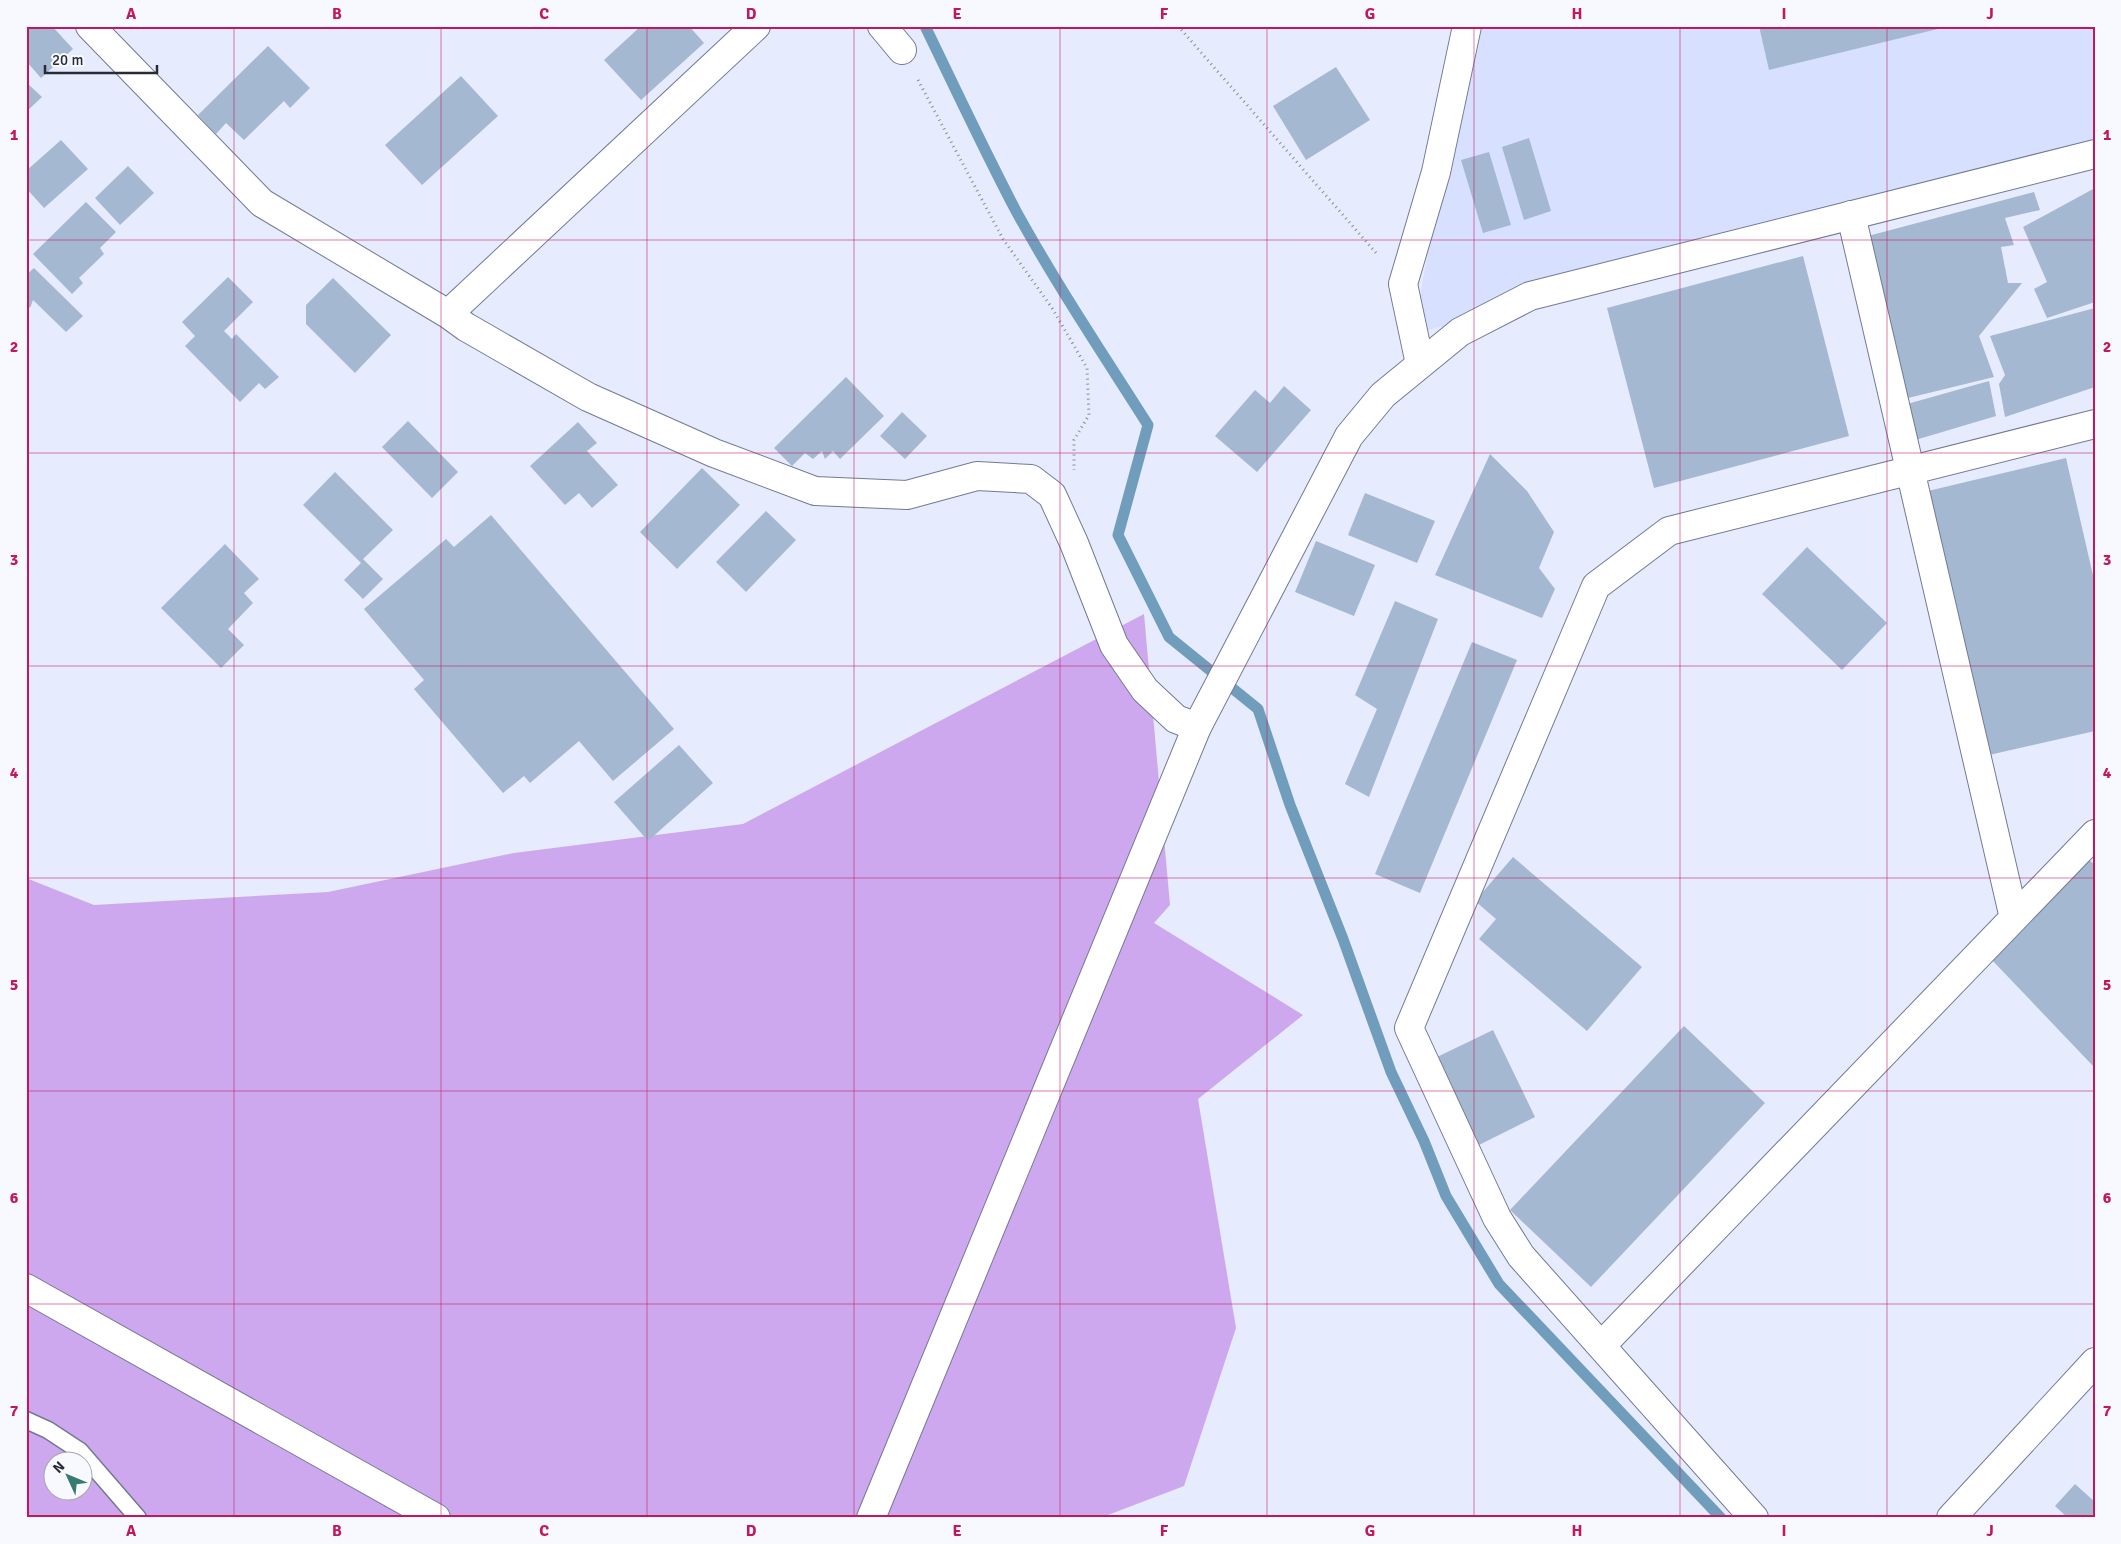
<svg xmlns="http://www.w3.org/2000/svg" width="2121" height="1544" viewBox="0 0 2121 1544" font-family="Signika,sans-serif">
  <rect width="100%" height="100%" fill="#e6ebfe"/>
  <path fill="#d8e0ff" d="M1470,26H2095V152L1413,334Z"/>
  <path fill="#cea8ee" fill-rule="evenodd" d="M1144,614L1170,905L1154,923L1303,1015L1198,1099L1236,1328L1184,1486L1100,1518H26V878L94,905L328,892L514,853L743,824ZM52,1462H82V1492H52Z"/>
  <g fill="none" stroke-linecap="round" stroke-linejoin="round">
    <path stroke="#719dbc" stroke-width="11" d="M925,26C955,88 984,150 1016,211C1056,284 1103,354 1148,425L1118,535L1169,637L1258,709L1290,805L1343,939L1391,1072L1424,1141L1446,1196L1499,1284L1721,1518"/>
  </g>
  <path fill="#a4b8d2" d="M29,26H52L73,49L41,78L26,61V28Z
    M641,26H689L704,43L641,100L604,60Z
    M1759,26H1946V27L1769,70Z
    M268,46L310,88L290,108L284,101L244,140L226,123L216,134L198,115Z
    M1336,67L1370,120L1306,160L1273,106Z
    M461,76L498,116L422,185L385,145Z
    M26,82L42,97L26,112Z
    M1529,138L1551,211L1524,220L1502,147Z
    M61,140L88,169L44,208L26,188V171Z
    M1489,152L1511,225L1483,233L1461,160Z
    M128,166L154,193L120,225L95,198Z
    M2095,188V302L2047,318L2034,289L2047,282L2023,227Z
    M2034,192L2040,210L2005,218L2014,245L2001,247L2008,283H2022L1979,336L1994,377L1904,399L1868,236Z
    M86,202L116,232L100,248L104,254L79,278L83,283L72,294L33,254Z
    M1803,256L1849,436L1654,488L1607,308Z
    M34,268L83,316L66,332L33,300L30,308L26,304V275Z
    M228,277L253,302L224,331L232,339L236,334L279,377L265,389L259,383L240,402L185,346L195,336L182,322Z
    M333,278L391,335L355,373L306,324V305Z
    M2095,308V387L2005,417L1999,384L2005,375L1990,336Z
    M846,377L884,416L840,459L833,451L825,459L822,451L813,459L805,453L792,466L774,448Z
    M1989,381L1996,416L1912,441L1900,406Z
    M1284,386L1311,410L1257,472L1215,436L1255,390L1270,403Z
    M902,412L927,436L905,459L880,436Z
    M408,421L458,472L432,498L382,447Z
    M578,422L597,443L587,451L618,485L592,508L579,493L565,505L530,466Z
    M1490,454L1527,491L1554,532L1539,568L1555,589L1542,618L1435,575Z
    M2066,458L2095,584V731L1989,755L1928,491Z
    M702,468L740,505L677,569L640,532Z
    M335,472L393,530L363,559L383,579L363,599L344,580L361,563L303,505Z
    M1365,493L1435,521L1417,563L1348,535Z
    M766,511L796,540L746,592L716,562Z
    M491,515L674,729L613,781L579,741L530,783L524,776L503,793L414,689L424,680L364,609L446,539L454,547Z
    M1316,541L1375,565L1354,616L1295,592Z
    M225,544L259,579L244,593L253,603L228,629L244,645L221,668L161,608Z
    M1807,547L1887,623L1842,670L1762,594Z
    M1395,601L1438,619L1369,797L1345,784L1377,709L1355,695Z
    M1472,642L1517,660L1420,893L1375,874Z
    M679,745L713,783L648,841L614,802Z
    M1513,857L1642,967L1587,1031L1479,939L1496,919L1475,901Z
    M2088,859L2095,865L2094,1067L1991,959Z
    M1684,1026L1765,1103L1591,1287L1510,1210Z
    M1493,1030L1535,1117L1479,1145L1437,1057Z
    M2075,1484L2095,1502V1518H2068L2055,1506Z"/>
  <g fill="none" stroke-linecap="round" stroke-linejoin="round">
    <g stroke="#737a96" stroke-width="19">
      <path id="service" d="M26,1420L48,1430L80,1451L138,1518"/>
    </g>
    <g stroke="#737a96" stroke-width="30">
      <path id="minor" d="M90,26L262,203L448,314L466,327L588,397L714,453L815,491L907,495L977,476L1031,479L1052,495L1074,543L1114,645L1145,690L1176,719L1197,727
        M882,26L902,50
        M1851,215L2014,918
        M448,314L756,26
        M1420,364L1403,284L1436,172L1467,26
        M26,1288L436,1518
        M1601,1346L2095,834
        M1754,1518L1521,1256L1497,1218L1409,1028L1596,586L1669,531L2095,424
        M1951,1518L2095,1362"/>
    </g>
    <g stroke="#737a96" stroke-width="30">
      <path id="tertiary" d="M871,1518L1197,727L1349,436L1383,395L1460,332L1530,296L2095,154"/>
    </g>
    <path stroke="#888c9b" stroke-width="3" stroke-dasharray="1 4" stroke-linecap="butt" d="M1178,26L1377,254
      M918,80L1003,239L1052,308L1087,368L1089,415L1074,440V470"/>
    <use href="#service" stroke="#fff" stroke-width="16"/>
    <use href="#minor" stroke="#fff" stroke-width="28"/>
    <use href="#tertiary" stroke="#fff" stroke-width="28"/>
  </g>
  <path fill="none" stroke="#c2185b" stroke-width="1" stroke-opacity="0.55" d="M234,26V1518M441,26V1518M647,26V1518M854,26V1518M1060,26V1518M1267,26V1518M1474,26V1518M1680,26V1518M1887,26V1518M26,240H2095M26,453H2095M26,666H2095M26,878H2095M26,1091H2095M26,1304H2095"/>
  <rect width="2121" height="1544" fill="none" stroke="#f7f9ff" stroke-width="55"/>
  <g transform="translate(68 1476) rotate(314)"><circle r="24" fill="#f7f9ff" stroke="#a4a7af"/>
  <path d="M0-4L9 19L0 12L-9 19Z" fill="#357b71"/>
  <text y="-8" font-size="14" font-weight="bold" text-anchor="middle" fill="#282b36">N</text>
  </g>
  <path d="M45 65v8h112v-8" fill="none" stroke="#282b36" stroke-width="2.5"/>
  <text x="52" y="65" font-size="15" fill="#282b36" stroke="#f7f9ff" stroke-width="4" paint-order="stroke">20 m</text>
  <rect x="28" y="28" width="2066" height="1488" fill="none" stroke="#c2185b" stroke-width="2"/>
  <g font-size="16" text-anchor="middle" font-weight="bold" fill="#c2185b">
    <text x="131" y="19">A</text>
    <text x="337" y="19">B</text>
    <text x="544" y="19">C</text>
    <text x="751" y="19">D</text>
    <text x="957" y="19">E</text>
    <text x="1164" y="19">F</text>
    <text x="1370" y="19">G</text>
    <text x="1577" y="19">H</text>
    <text x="1784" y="19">I</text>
    <text x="1990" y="19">J</text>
    <text x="14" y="140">1</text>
    <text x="2107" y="140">1</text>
    <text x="14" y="352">2</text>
    <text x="2107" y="352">2</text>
    <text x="14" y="565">3</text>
    <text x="2107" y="565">3</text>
    <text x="14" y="778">4</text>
    <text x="2107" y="778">4</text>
    <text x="14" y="990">5</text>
    <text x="2107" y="990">5</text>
    <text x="14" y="1203">6</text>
    <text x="2107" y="1203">6</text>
    <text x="14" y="1416">7</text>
    <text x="2107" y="1416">7</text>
    <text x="131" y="1536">A</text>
    <text x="337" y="1536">B</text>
    <text x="544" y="1536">C</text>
    <text x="751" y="1536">D</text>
    <text x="957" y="1536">E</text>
    <text x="1164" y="1536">F</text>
    <text x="1370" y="1536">G</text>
    <text x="1577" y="1536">H</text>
    <text x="1784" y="1536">I</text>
    <text x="1990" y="1536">J</text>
  </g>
</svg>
